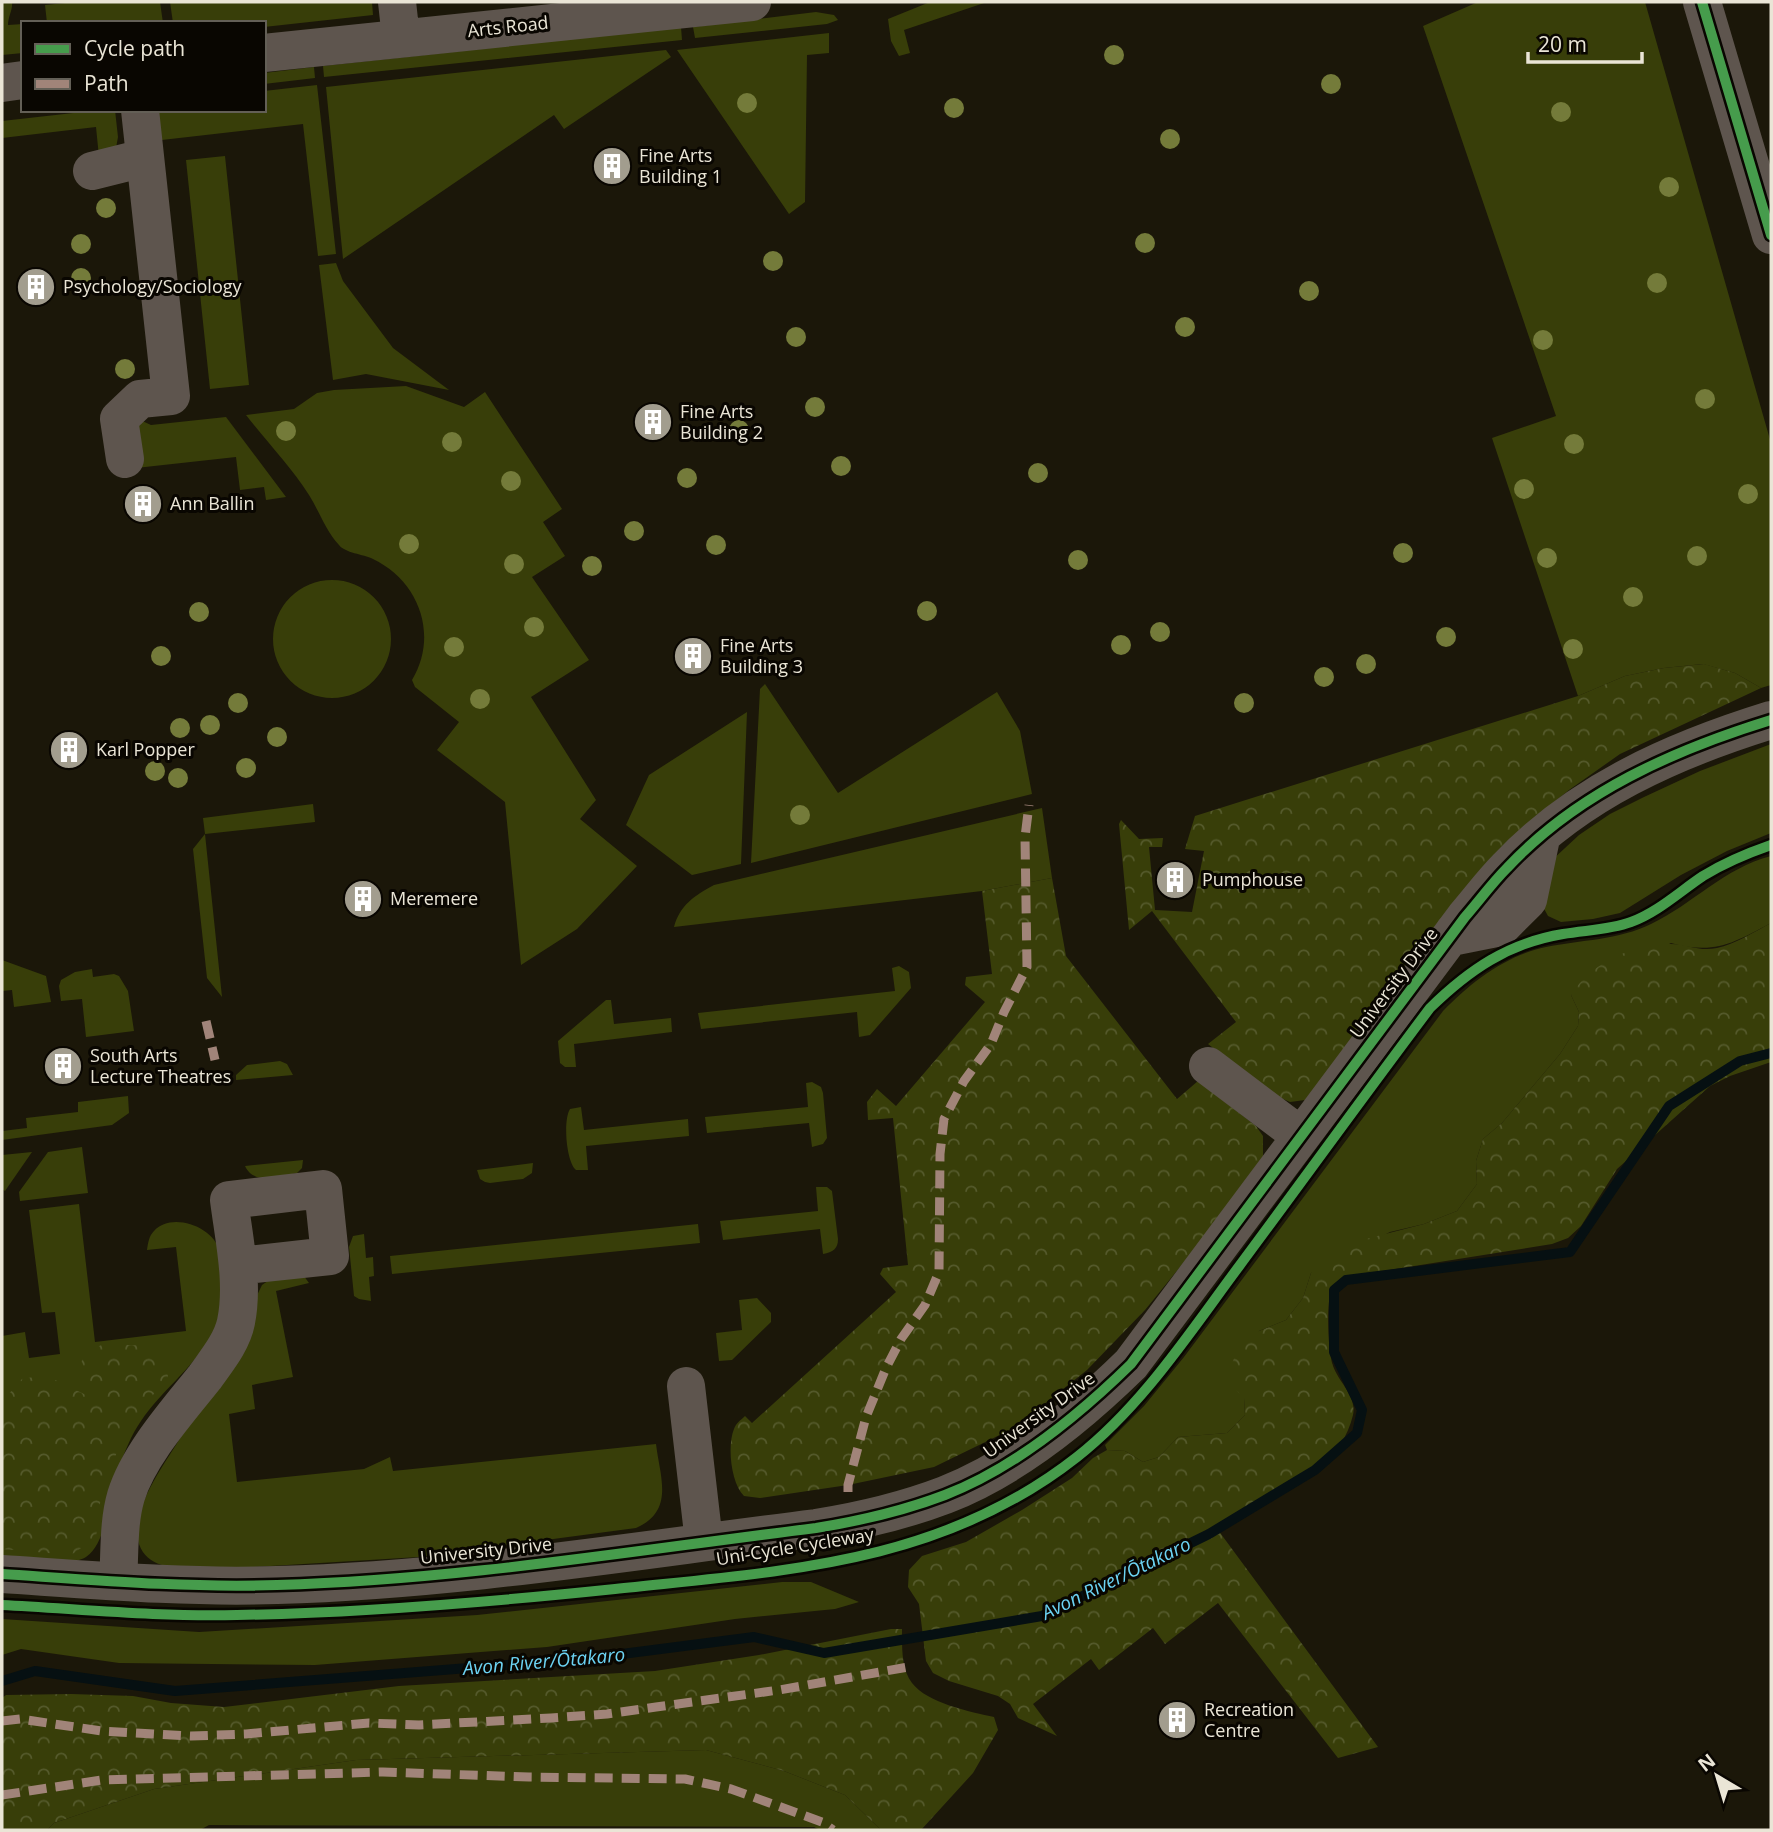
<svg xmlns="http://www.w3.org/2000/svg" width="1773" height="1832" viewBox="0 0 1773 1832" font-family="'Open Sans',sans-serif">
  <defs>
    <pattern id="forest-crowns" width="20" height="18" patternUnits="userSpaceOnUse" patternTransform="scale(1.75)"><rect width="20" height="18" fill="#383e09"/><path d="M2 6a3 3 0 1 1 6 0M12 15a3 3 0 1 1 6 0" fill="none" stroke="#555a2c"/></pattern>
  </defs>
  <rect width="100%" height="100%" fill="#1b1709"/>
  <path fill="#383e09" d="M2,2H12C13,10 8,16 8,25L23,24V53L2,55Z
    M75,2H160L163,23H47L45,5Z
    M170,2H372L373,15L264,27V23H173Z
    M930,2H987L904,30L910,53L899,56L891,41L888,19Z
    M1478,2H1645L1771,443V685L1761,688L1735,673L1703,664L1664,668L1625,676L1578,696L1492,438L1556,416L1423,26Z
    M816,12L834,15L838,20L827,24L695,38L693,27Z
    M681,27L682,40L324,77L323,66Z
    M829,33V53L807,55L805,202L789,214L677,50Z
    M666,50L671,57L564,129L554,115L343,259L326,87Z
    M314,67L315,78L264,84V73Z
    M317,85L336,254L318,256L303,124L153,141L150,110H264V91Z
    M100,110H115L118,137L116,148L99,157L96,127L2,138V121Z
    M225,156L249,385L210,389L186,160Z
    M336,263L343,281L393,348L449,390L366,374L333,380L319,265Z
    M406,386L464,407L485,392L562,509L543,522L565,556L532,577L589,660L531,697L596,800L580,819L637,866L577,929L521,965L505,802L437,750L459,722L415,687L412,680C439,635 419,581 373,559C363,554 345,553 339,545C326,531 319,511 309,495C291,467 266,441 246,415L294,409L317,393L334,390Z
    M226,417L286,497L266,500L264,487L240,490L236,457L136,468L138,419L151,425Z
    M273 639a59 59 0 1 1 118 0a59 59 0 1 1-118 0Z
    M765,684L838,793L997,692L1020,731L1032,794L751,863L760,689Z
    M747,712L741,864L692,875L626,825L649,775Z
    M1771,744V833L1727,851L1681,875L1620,913L1593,919L1561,922L1548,916L1542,905L1551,861L1579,835L1610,814L1644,797L1700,771Z
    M313,804L315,822L205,834L222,997L207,978L193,849L205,834L203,818Z
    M1042,808L1052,878L982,891L674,927C680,905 694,896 714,885Z
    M1771,856V923C1733,943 1715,955 1671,943L1571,995L1579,1012L1578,1026L1560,1054L1502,1123L1483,1139L1476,1161L1477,1184L1457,1211L1424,1224L1390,1232L1311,1273L1303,1298L1286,1320L1259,1331L1244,1398L1245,1415L1227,1433L1178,1437L1159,1457L1143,1462L1125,1451L1107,1450L1105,1445L1144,1406L1184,1357L1443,1011C1471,982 1506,955 1546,947C1580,940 1619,940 1651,924C1693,904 1724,868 1771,856Z
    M2,960L46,976L51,1002L14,1007L12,990L2,991Z
    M899,966L909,972L911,988L870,1035L859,1037L857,1012L701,1029L698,1013L895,991L892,968Z
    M92,969L93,977L114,974L119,976L128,991L134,1031L86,1037L82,999L61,1001L59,986L61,980L75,972Z
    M606,1000H611L614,1024L671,1018L672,1032L574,1044L576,1067H565L560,1063L558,1041Z
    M280,1061L287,1064L293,1075L236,1080V1075L247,1065Z
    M812,1082L821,1087L823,1093L827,1138L823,1144L812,1147L809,1123L707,1133L705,1117L808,1107L806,1083Z
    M128,1096L129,1113L112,1125L2,1140V1131L27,1128L26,1118L78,1112V1102Z
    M581,1107L584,1130L688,1119L689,1136L586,1146L588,1170H576C566,1161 563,1120 570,1109Z
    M82,1147L88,1193L20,1201L19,1192L48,1152Z
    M32,1152L5,1191L2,1189V1155Z
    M303,1160L302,1168L297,1173C280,1176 254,1186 245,1166Z
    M533,1163L532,1173L523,1179L490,1183L485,1182L480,1179L477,1170Z
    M816,1187H827L832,1191L838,1239C838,1249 833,1252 823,1254L820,1229L723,1240L720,1221L818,1211Z
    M79,1204L95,1342L186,1331L176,1247L147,1250C148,1243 149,1236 154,1231C171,1211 215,1227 219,1251C221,1263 220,1276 220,1288C220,1299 221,1310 219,1320C218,1327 213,1333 209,1339C191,1370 161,1391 141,1421C131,1435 125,1452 118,1469C107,1494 109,1541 86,1557C72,1567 21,1559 2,1557V1336L25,1332L29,1358L60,1354L55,1312L42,1313L29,1210Z
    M698,1224L700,1243L392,1274L390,1256Z
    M364,1234L366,1258L373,1257L374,1276L369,1277L371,1301L359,1299L354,1296L349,1247L353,1236Z
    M301,1272L309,1283L276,1291L293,1377L252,1385L255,1409L229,1414L237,1482L364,1469L390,1457L393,1471L656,1444C660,1477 675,1511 636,1528L419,1557L189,1571C168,1567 143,1565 138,1540C131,1504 170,1458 186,1428C211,1381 239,1334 262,1285L279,1273Z
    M757,1298L771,1313V1322L732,1360L719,1361L716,1333L742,1330L739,1300Z
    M782,1582H811L859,1602L835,1609L735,1619L547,1647L315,1665L119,1663L21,1649L2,1655V1619L199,1632L477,1615Z
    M706,1750L784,1771L845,1795L881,1830H820L814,1827L209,1825L200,1830H47L54,1823L154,1789L356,1760Z"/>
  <path fill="url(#forest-crowns)" d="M1704,664L1735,673L1761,688L1620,754L1569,790L1527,824L1305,1100L1290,1102L1274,1095L1208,1044L1236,1022L1152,911L1129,930L1119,824L1121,820L1139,839L1163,838L1162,847H1149L1155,910L1192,912L1204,851L1185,849L1195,816L1578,696L1625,676L1664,668Z
    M1052,878L1066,956L1177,1099L1198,1081L1256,1126L1263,1136V1156L1206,1235L1145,1310L1087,1370L1014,1428L934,1467L848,1485L760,1498L744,1496C731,1483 727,1446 734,1429C736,1423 741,1420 745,1416L752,1423L896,1292L880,1274L883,1268L908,1265L893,1118L868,1120L867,1102L877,1089L896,1106L985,1002L965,985L966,977L992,974L982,891Z
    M1771,923V1062L1730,1076L1710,1086L1617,1169L1581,1226L1568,1238L1552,1244L1345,1277C1338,1280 1333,1284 1331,1292C1326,1305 1328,1353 1333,1366C1339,1383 1357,1396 1353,1415C1337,1480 1268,1497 1218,1530L1378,1747L1338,1758L1218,1603L1165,1644L1153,1628L1099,1670L1091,1659L1033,1704L1057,1736L1018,1718L1010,1704L998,1696L949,1681L933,1673L926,1661L919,1604L908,1587L909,1570L922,1556L966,1542L1022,1510L1072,1478L1093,1458L1107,1450L1125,1451L1143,1462L1159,1457L1178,1437L1227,1433L1245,1415L1244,1398L1232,1386L1230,1368L1238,1349L1259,1331L1286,1320L1303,1298L1311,1273L1328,1255L1362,1240L1424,1224L1457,1211L1477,1184L1476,1161L1483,1139L1502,1123L1560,1054L1578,1026L1579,1012L1571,995C1591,963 1631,945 1668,944C1685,943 1698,952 1717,948C1735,944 1754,932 1771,923Z
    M103,1344L155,1346L167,1359L168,1378C137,1410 113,1451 102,1495C98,1508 98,1524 96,1538L71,1555L2,1549V1421L6,1397L22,1379L45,1375L86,1395L80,1370L83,1355Z
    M891,1629H902C902,1646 901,1669 912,1683C927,1703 971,1712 994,1717L998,1730L973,1773L921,1830H881L845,1795L784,1771L706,1750L356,1760L154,1789L54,1823L47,1830H2V1698L6,1695L71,1694L133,1696L171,1703L224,1707L399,1686L655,1671L759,1655Z"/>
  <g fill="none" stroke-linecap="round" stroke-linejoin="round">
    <path stroke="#061012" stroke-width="10" d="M2,1681L35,1671L175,1691L583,1659L754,1637L824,1653L1042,1616L1209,1534L1315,1470L1357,1433L1362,1410L1334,1352V1290L1346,1280L1570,1252L1669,1106L1740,1061L1771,1053"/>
    <path stroke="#5e554e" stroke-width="38" d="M397,2L401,38
      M1702,2L1771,235
      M264,53L752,2
      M2,83L23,80
      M92,171L144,158
      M125,459L119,419L140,399L171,396L140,110
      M1451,937L1501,927L1528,900L1541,838
      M1208,1066L1301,1136
      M686,1386L704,1542
      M2,1574C93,1580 186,1588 277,1585C458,1580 637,1550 816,1528C860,1521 903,1511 945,1495C1015,1468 1078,1416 1131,1364L1465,917C1479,901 1492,883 1507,868C1578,792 1674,750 1771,720
      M118,1581C120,1554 118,1523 126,1496C139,1454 178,1411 205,1377C217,1360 232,1342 236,1322C244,1283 234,1239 229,1200L323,1189L330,1256L238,1266"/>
    <path stroke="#a18479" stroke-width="9" stroke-dasharray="18 9" stroke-linecap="butt" d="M206,1021L215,1060
      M848,1492V1485L866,1417L886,1368L901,1339L925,1305L939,1272L940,1154L944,1119L964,1081L991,1044L1004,1012L1027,967L1025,837L1029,805
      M2,1721L20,1719L102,1731L191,1736L246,1734L369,1723L419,1725L551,1718L607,1714L656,1707L779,1690L914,1666
      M2,1795L102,1780L383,1772L529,1777L685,1779L731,1789L822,1822L833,1830"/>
    <g stroke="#090601" stroke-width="15">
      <path id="cycleway" d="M1702,2L1771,235
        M2,1574C93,1580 186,1588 277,1585C458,1580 637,1550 816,1528C860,1521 903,1511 945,1495C1015,1468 1078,1416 1131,1364L1465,917C1479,901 1492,883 1507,868C1578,792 1674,750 1771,720
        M2,1605C80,1609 159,1617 237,1615C363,1613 490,1602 615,1589C781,1571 940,1565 1077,1457C1143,1405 1190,1332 1240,1265C1303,1180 1366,1093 1430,1008C1469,970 1508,943 1563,934C1586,930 1609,930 1631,922C1658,912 1679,892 1703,876C1724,863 1748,853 1771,845"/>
    </g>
    <use href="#cycleway" stroke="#469c4c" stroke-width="10"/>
  </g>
  <g fill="#747b3a">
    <circle cx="1114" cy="55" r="10"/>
    <circle cx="1331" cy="84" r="10"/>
    <circle cx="747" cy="103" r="10"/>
    <circle cx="954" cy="108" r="10"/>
    <circle cx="1561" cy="112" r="10"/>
    <circle cx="1170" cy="139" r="10"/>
    <circle cx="1669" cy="187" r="10"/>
    <circle cx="106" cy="208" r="10"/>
    <circle cx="1145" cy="243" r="10"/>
    <circle cx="81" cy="244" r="10"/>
    <circle cx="773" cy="261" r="10"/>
    <circle cx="81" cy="278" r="10"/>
    <circle cx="1657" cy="283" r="10"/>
    <circle cx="1309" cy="291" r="10"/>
    <circle cx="1185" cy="327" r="10"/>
    <circle cx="796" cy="337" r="10"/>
    <circle cx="1543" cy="340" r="10"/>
    <circle cx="125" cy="369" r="10"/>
    <circle cx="1705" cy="399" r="10"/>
    <circle cx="815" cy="407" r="10"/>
    <circle cx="739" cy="430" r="10"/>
    <circle cx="286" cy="431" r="10"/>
    <circle cx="452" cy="442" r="10"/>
    <circle cx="1574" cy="444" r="10"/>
    <circle cx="841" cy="466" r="10"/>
    <circle cx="1038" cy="473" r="10"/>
    <circle cx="687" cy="478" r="10"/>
    <circle cx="511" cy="481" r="10"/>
    <circle cx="1524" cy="489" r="10"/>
    <circle cx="1748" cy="494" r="10"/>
    <circle cx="634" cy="531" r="10"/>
    <circle cx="409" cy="544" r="10"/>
    <circle cx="716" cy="545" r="10"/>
    <circle cx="1403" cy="553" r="10"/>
    <circle cx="1697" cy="556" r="10"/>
    <circle cx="1547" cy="558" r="10"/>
    <circle cx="1078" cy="560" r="10"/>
    <circle cx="514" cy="564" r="10"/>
    <circle cx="592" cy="566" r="10"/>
    <circle cx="1633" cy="597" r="10"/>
    <circle cx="927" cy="611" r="10"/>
    <circle cx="199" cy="612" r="10"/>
    <circle cx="534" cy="627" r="10"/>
    <circle cx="1160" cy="632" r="10"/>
    <circle cx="1446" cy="637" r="10"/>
    <circle cx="1121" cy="645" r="10"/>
    <circle cx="454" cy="647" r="10"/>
    <circle cx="1573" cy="649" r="10"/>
    <circle cx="161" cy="656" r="10"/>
    <circle cx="1366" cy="664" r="10"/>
    <circle cx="1324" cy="677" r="10"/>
    <circle cx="480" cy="699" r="10"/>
    <circle cx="238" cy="703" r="10"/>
    <circle cx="1244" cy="703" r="10"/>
    <circle cx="210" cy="725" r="10"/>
    <circle cx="180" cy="728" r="10"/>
    <circle cx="277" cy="737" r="10"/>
    <circle cx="246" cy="768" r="10"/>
    <circle cx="155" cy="771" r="10"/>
    <circle cx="178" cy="778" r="10"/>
    <circle cx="800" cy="815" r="10"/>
  </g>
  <defs>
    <g id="building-disc" transform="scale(2.0125)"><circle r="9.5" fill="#a29d8e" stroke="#090601"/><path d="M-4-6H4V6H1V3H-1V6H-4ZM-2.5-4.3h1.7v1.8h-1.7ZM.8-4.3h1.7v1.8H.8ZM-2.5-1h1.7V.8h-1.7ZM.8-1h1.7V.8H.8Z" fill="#fff"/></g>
  </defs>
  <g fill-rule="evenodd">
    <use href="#building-disc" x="612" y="166"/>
    <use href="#building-disc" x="36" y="287"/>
    <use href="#building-disc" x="653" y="422"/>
    <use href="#building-disc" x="143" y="504"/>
    <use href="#building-disc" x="693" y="656"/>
    <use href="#building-disc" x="69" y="750"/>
    <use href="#building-disc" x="1175" y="880"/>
    <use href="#building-disc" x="363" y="899"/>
    <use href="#building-disc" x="63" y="1066"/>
    <use href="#building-disc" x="1177" y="1720"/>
  </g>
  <g text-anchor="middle" stroke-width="6" stroke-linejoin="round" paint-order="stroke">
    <g font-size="18" fill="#eae5d6" stroke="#090601">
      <text transform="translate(508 27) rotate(-6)" y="6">Arts Road</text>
      <text transform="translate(1394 983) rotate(-53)" y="6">University Drive</text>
      <text transform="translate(1039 1415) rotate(-36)" y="6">University Drive</text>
      <text transform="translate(795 1547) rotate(-9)" y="6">Uni-Cycle Cycleway</text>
      <text transform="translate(486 1551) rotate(-6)" y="6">University Drive</text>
    </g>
    <g font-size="18" fill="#eae5d6" stroke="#090601" text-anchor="start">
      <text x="639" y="162">Fine Arts<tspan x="639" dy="21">Building 1</tspan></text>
      <text x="63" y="293">Psychology/Sociology</text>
      <text x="680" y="418">Fine Arts<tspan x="680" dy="21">Building 2</tspan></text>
      <text x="170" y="510">Ann Ballin</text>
      <text x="720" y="652">Fine Arts<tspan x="720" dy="21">Building 3</tspan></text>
      <text x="96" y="756">Karl Popper</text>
      <text x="1202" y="886">Pumphouse</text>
      <text x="390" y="905">Meremere</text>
      <text x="90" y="1062">South Arts<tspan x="90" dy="21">Lecture Theatres</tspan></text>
      <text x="1204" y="1716">Recreation<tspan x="1204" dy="21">Centre</tspan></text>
    </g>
    <g font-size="19" font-style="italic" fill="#6cd3f3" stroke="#090601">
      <text transform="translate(1116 1578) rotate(-26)" y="7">Avon River/Ōtakaro</text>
      <text transform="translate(544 1661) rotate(-5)" y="7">Avon River/Ōtakaro</text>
    </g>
  </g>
  <rect width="1773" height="1832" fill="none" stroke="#eae5d6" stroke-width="7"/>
  <rect x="21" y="21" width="245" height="91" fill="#090601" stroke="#635f56" stroke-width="2"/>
  <rect x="35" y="44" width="35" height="10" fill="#469c4c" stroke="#635f56" stroke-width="2"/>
  <text x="84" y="56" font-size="21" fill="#eae5d6">Cycle path</text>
  <rect x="35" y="79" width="35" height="10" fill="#a18479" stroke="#635f56" stroke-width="2"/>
  <text x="84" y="91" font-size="21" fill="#eae5d6">Path</text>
  <g transform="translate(1717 1776) rotate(322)" stroke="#090601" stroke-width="5" paint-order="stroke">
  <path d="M0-5L12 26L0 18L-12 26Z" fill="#eae5d6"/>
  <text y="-10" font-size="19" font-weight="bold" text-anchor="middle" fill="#eae5d6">N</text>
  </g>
  <path d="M1528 52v10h114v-10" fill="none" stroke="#eae5d6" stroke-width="3.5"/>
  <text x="1538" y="52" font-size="21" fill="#eae5d6" stroke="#090601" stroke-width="5" paint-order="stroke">20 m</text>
</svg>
